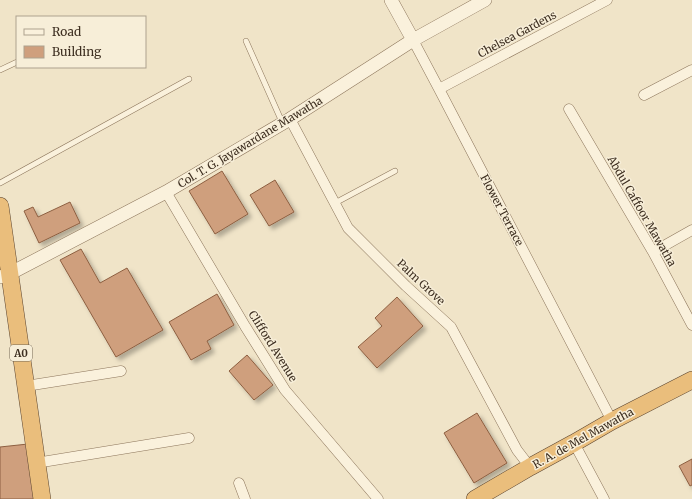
<svg xmlns="http://www.w3.org/2000/svg" width="692" height="499" viewBox="0 0 692 499" font-family="Merriweather,serif">
  <defs>
    <filter id="shadow"><feDropShadow dx="3.5" dy="3.5" stdDeviation="2" flood-color="#0004"/></filter>
  </defs>
  <rect width="100%" height="100%" fill="#f0e4c8"/>
  <path fill="#cf9f7d" stroke="#8d5f41" filter="url(#shadow)" d="M222,171L248,214L215,234L189,191Z
    M275,180L294,212L269,226L250,195Z
    M70,202L80,223L39,243L24,211L33,207L38,217Z
    M81,249L100,283L127,268L163,330L116,357L60,260Z
    M217,294L234,325L207,341L211,349L191,360L169,322Z
    M397,297L423,326L377,368L358,347L382,326L375,318Z
    M247,355L273,385L254,400L229,371Z
    M477,413L507,463L474,483L444,433Z
    M28,444L36,499H0V447Z
    M692,459V485L690,486L679,466Z"/>
  <g fill="none" stroke-linecap="round" stroke-linejoin="round">
    <g stroke="#8d765c" stroke-width="6">
      <path id="service" d="M246,41L282,122
        M0,70L17,62
        M0,183L189,79
        M335,203L395,171"/>
    </g>
    <g stroke="#8d765c" stroke-width="11">
      <path id="minor" d="M413,40L439,89L612,421
        M439,89L607,0
        M644,95L692,70
        M569,109L653,252L692,325
        M290,119L348,228L406,286L451,327L517,450L530,467
        M166,192L245,326L285,390L378,499
        M653,252L692,230
        M26,386L121,371
        M574,443L604,499
        M36,463L189,438
        M239,483L245,499"/>
    </g>
    <g stroke="#8d765c" stroke-width="14">
      <path id="tertiary" d="M391,0L413,40
        M0,277L9,274L166,192L290,119L413,40L485,0"/>
    </g>
    <g stroke="#5b4430" stroke-width="18">
      <path id="trunk" d="M0,206L42,499
        M475,499L530,467L574,443L612,421L692,380"/>
    </g>
    <use href="#service" stroke="#faf1dc" stroke-width="5"/>
    <use href="#minor" stroke="#faf1dc" stroke-width="10"/>
    <use href="#tertiary" stroke="#faf1dc" stroke-width="13"/>
    <use href="#trunk" stroke="#eabe7c" stroke-width="17"/>
  </g>
  <g text-anchor="middle" stroke-width="3" stroke-linejoin="round" paint-order="stroke">
    <rect fill="#f7eed8" stroke="#756857" stroke-width="1" x="10" y="345" width="22" height="16" rx="3"/>
    <g font-size="10" font-weight="bold" fill="#3d2e20">
      <text x="21" y="357">A0</text>
    </g>
    <g font-size="11" fill="#3d2e20" stroke="#f7eed8">
      <text transform="translate(517 34) rotate(-28)" y="4">Chelsea Gardens</text>
      <text transform="translate(250 142) rotate(-31)" y="4">Col. T. G. Jayawardane Mawatha</text>
      <text transform="translate(502 210) rotate(62)" y="4">Flower Terrace</text>
      <text transform="translate(642 211) rotate(60)" y="4">Abdul Caffoor Mawatha</text>
      <text transform="translate(421 282) rotate(43)" y="4">Palm Grove</text>
      <text transform="translate(273 346) rotate(58)" y="4">Clifford Avenue</text>
      <text transform="translate(583 438) rotate(-29)" y="4">R. A. de Mel Mawatha</text>
    </g>
  </g>
  <rect x="16" y="16" width="130" height="52" fill="#f7eed8" stroke="#ada18e"/>
  <rect x="24" y="29" width="20" height="6" fill="#faf1dc" stroke="#ada18e"/>
  <text x="52" y="36" font-size="12" fill="#3d2e20">Road</text>
  <rect x="24" y="46" width="20" height="12" fill="#cf9f7d" stroke="#ada18e"/>
  <text x="52" y="56" font-size="12" fill="#3d2e20">Building</text>
</svg>
